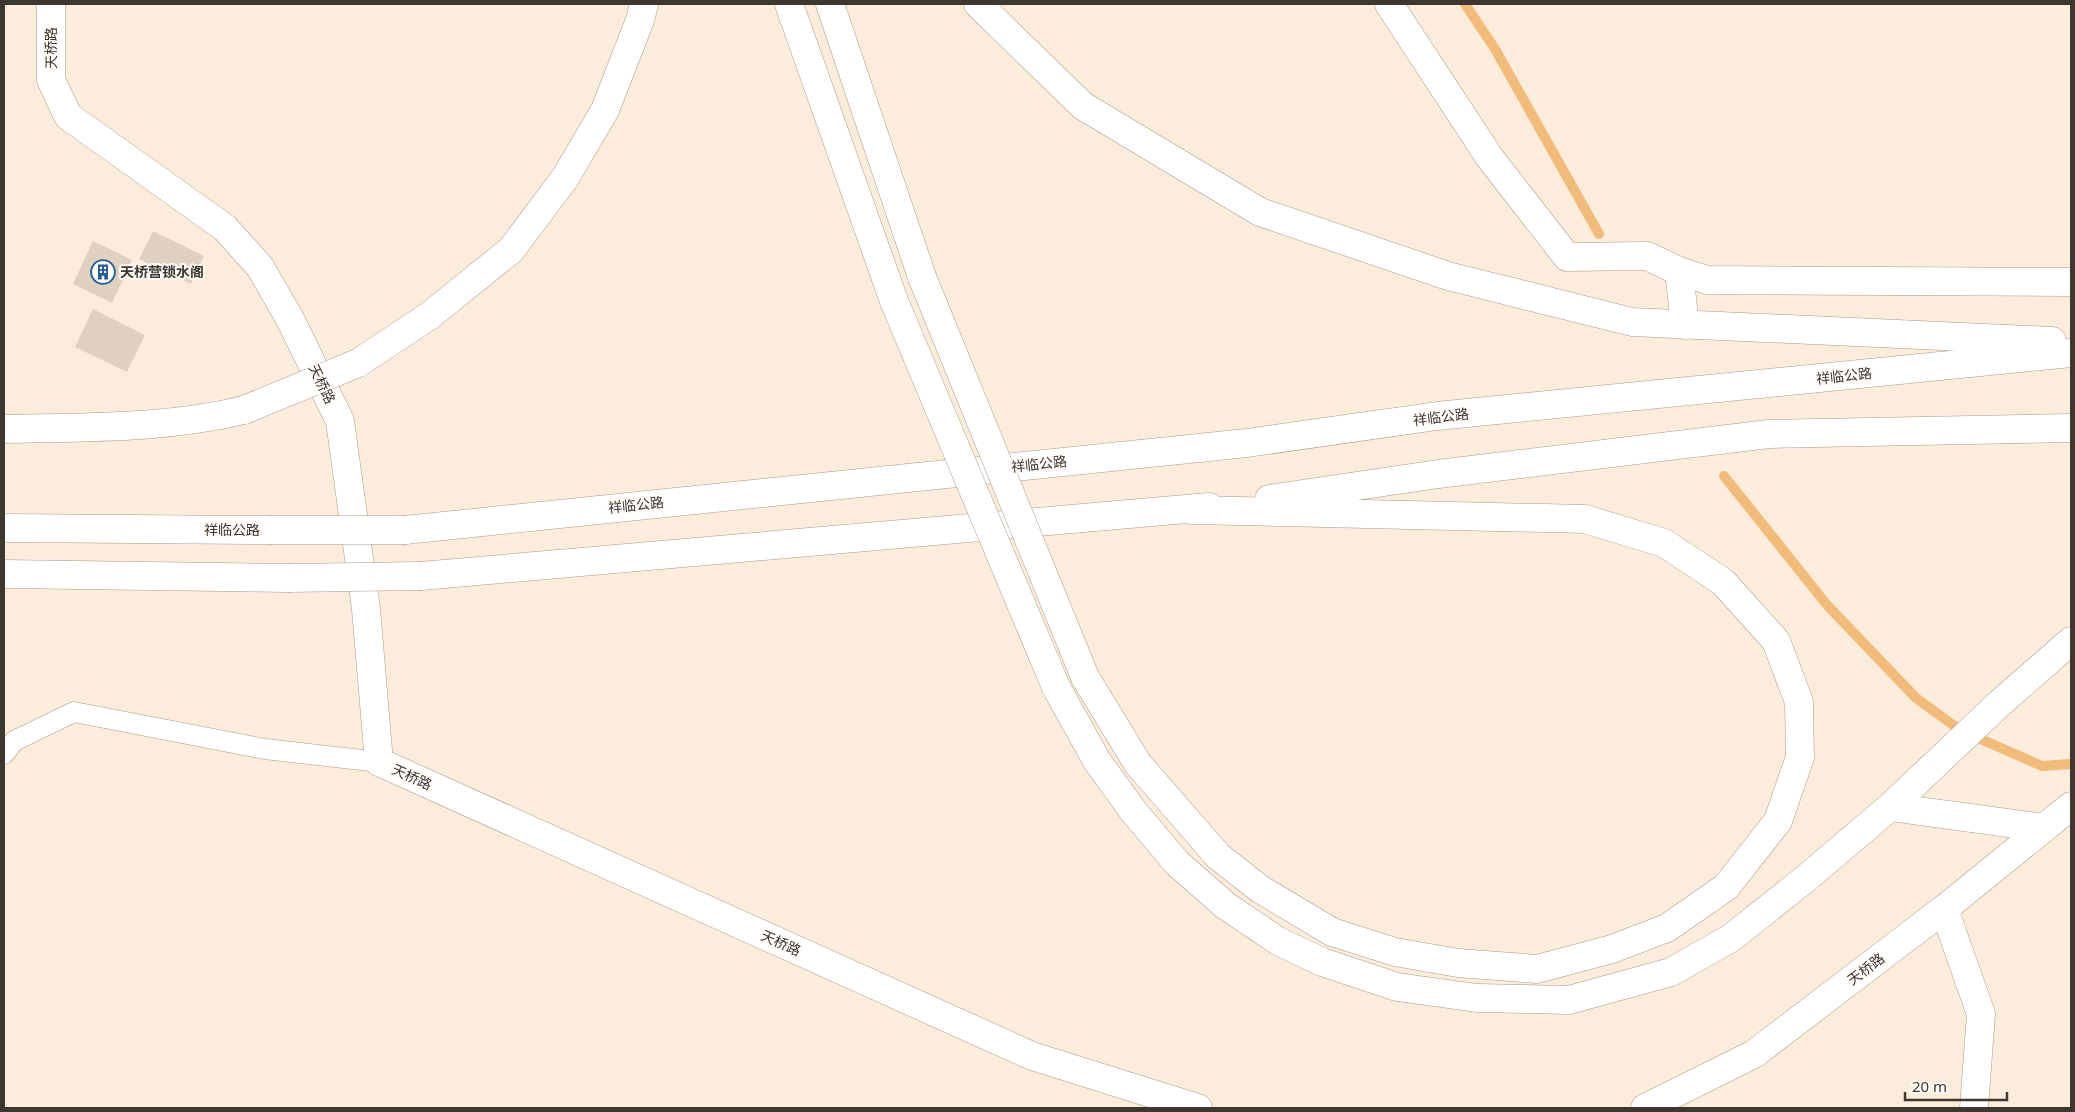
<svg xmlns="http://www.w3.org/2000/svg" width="2075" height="1112" viewBox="0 0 2075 1112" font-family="'Noto Sans','Noto Sans SC',sans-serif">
  <rect width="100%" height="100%" fill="#fcecdb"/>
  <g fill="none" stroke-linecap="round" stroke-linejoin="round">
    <path stroke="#f1bc7b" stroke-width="10" d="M1465,4L1495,49L1599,234
      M1724,476L1827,605L1916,698L1960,730L2042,766L2071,764"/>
  </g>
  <path fill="#e0d0bf" d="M153,231L204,256L191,284L139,259Z
    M93,241L132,260L112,303L73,284Z
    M93,309L145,335L127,372L75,347Z"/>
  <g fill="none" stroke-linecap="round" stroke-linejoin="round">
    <g stroke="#a99a8a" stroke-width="21">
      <path id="service" d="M4,754L14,741L74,712L265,749L379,762"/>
    </g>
    <g stroke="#a99a8a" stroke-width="29">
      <path id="minor" d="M1389,4L1490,158L1567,257L1647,256L1679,271L1707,280L2071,282
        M1679,271L1685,325
        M1944,909L1981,1014L1974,1108"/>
    </g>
    <g stroke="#a99a8a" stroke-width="29">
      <path id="tertiary" d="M51,4V80L68,116L225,228L260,267L290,319L340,421L366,609L379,762L1032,1056L1198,1108
        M1890,807L2044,828
        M1645,1108L1754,1054L1944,909L2071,806"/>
    </g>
    <g stroke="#a99a8a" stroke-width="29">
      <path id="primary" d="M789,4L894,301
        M830,4L922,277
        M978,4L1083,106L1260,212L1448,276L1632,322L2052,341
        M358,363L429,316L511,250L565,178L605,110L640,20L644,4
        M4,429C85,427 165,429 244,410
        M1269,499L1438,474L1769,434L2071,428
        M4,528L269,530
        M405,530L1247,443L1437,416L2071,353
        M4,574L288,578
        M421,576L1209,507
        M1085,677L1138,764L1218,856L1260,889L1332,932L1395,952L1458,963L1537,969L1612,949L1667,928L1726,887L1778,821L1800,757L1799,702L1776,641L1723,582L1664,543L1585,519L1192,510
        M1056,687L1097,761L1134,812L1177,863L1226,906L1278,941L1322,962L1397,987L1477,998L1569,1000L1671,972L1731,938L1804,880L1890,807L2000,703L2071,641"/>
    </g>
    <use href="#service" stroke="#fff" stroke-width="20"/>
    <use href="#minor" stroke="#fff" stroke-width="28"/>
    <use href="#tertiary" stroke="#fff" stroke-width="28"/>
    <use href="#primary" stroke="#fff" stroke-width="28"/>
    <g stroke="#a99a8a" stroke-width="29" stroke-linecap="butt">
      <path id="primary-bridge" d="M922,277L1085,677
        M894,301L1056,687
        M244,410L358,363
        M269,530H405
        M288,578L421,576"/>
    </g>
    <use href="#primary-bridge" stroke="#fff" stroke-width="28"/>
  </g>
  <defs>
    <g id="building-ring" transform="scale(1.25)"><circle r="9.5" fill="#fffcf8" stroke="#255d95" stroke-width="1.5"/><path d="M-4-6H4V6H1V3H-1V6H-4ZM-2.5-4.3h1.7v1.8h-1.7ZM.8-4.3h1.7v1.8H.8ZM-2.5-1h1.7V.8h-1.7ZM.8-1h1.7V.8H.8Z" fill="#255d95"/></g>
  </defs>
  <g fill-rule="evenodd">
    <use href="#building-ring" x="103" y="272"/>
  </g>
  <g text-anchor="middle" stroke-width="4" stroke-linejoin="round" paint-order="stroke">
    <g font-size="14" fill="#3d3730" stroke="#fffcf8">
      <text transform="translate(51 48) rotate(-90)" y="5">天桥路</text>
      <text transform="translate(1844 376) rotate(-6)" y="5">祥临公路</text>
      <text transform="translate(322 384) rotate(64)" y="5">天桥路</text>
      <text transform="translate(1441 417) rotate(-7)" y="5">祥临公路</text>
      <text transform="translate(1039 464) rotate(-6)" y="5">祥临公路</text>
      <text transform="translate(636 505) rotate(-6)" y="5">祥临公路</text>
      <text x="232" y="535">祥临公路</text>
      <text transform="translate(412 777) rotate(24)" y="5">天桥路</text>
      <text transform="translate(781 943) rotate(24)" y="5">天桥路</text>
      <text transform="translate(1866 969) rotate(-37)" y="5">天桥路</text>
    </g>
    <g font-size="14" font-weight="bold" fill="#3d3730" stroke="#fffcf8" text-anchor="start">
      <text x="120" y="277">天桥营锁水阁</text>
    </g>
  </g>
  <rect width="2075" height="1112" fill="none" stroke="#3d3730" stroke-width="10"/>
  <path d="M1905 1092v8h102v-8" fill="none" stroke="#3d3730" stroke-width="2.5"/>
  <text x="1912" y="1092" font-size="15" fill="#3d3730" stroke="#fffcf8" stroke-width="4" paint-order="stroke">20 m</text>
</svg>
